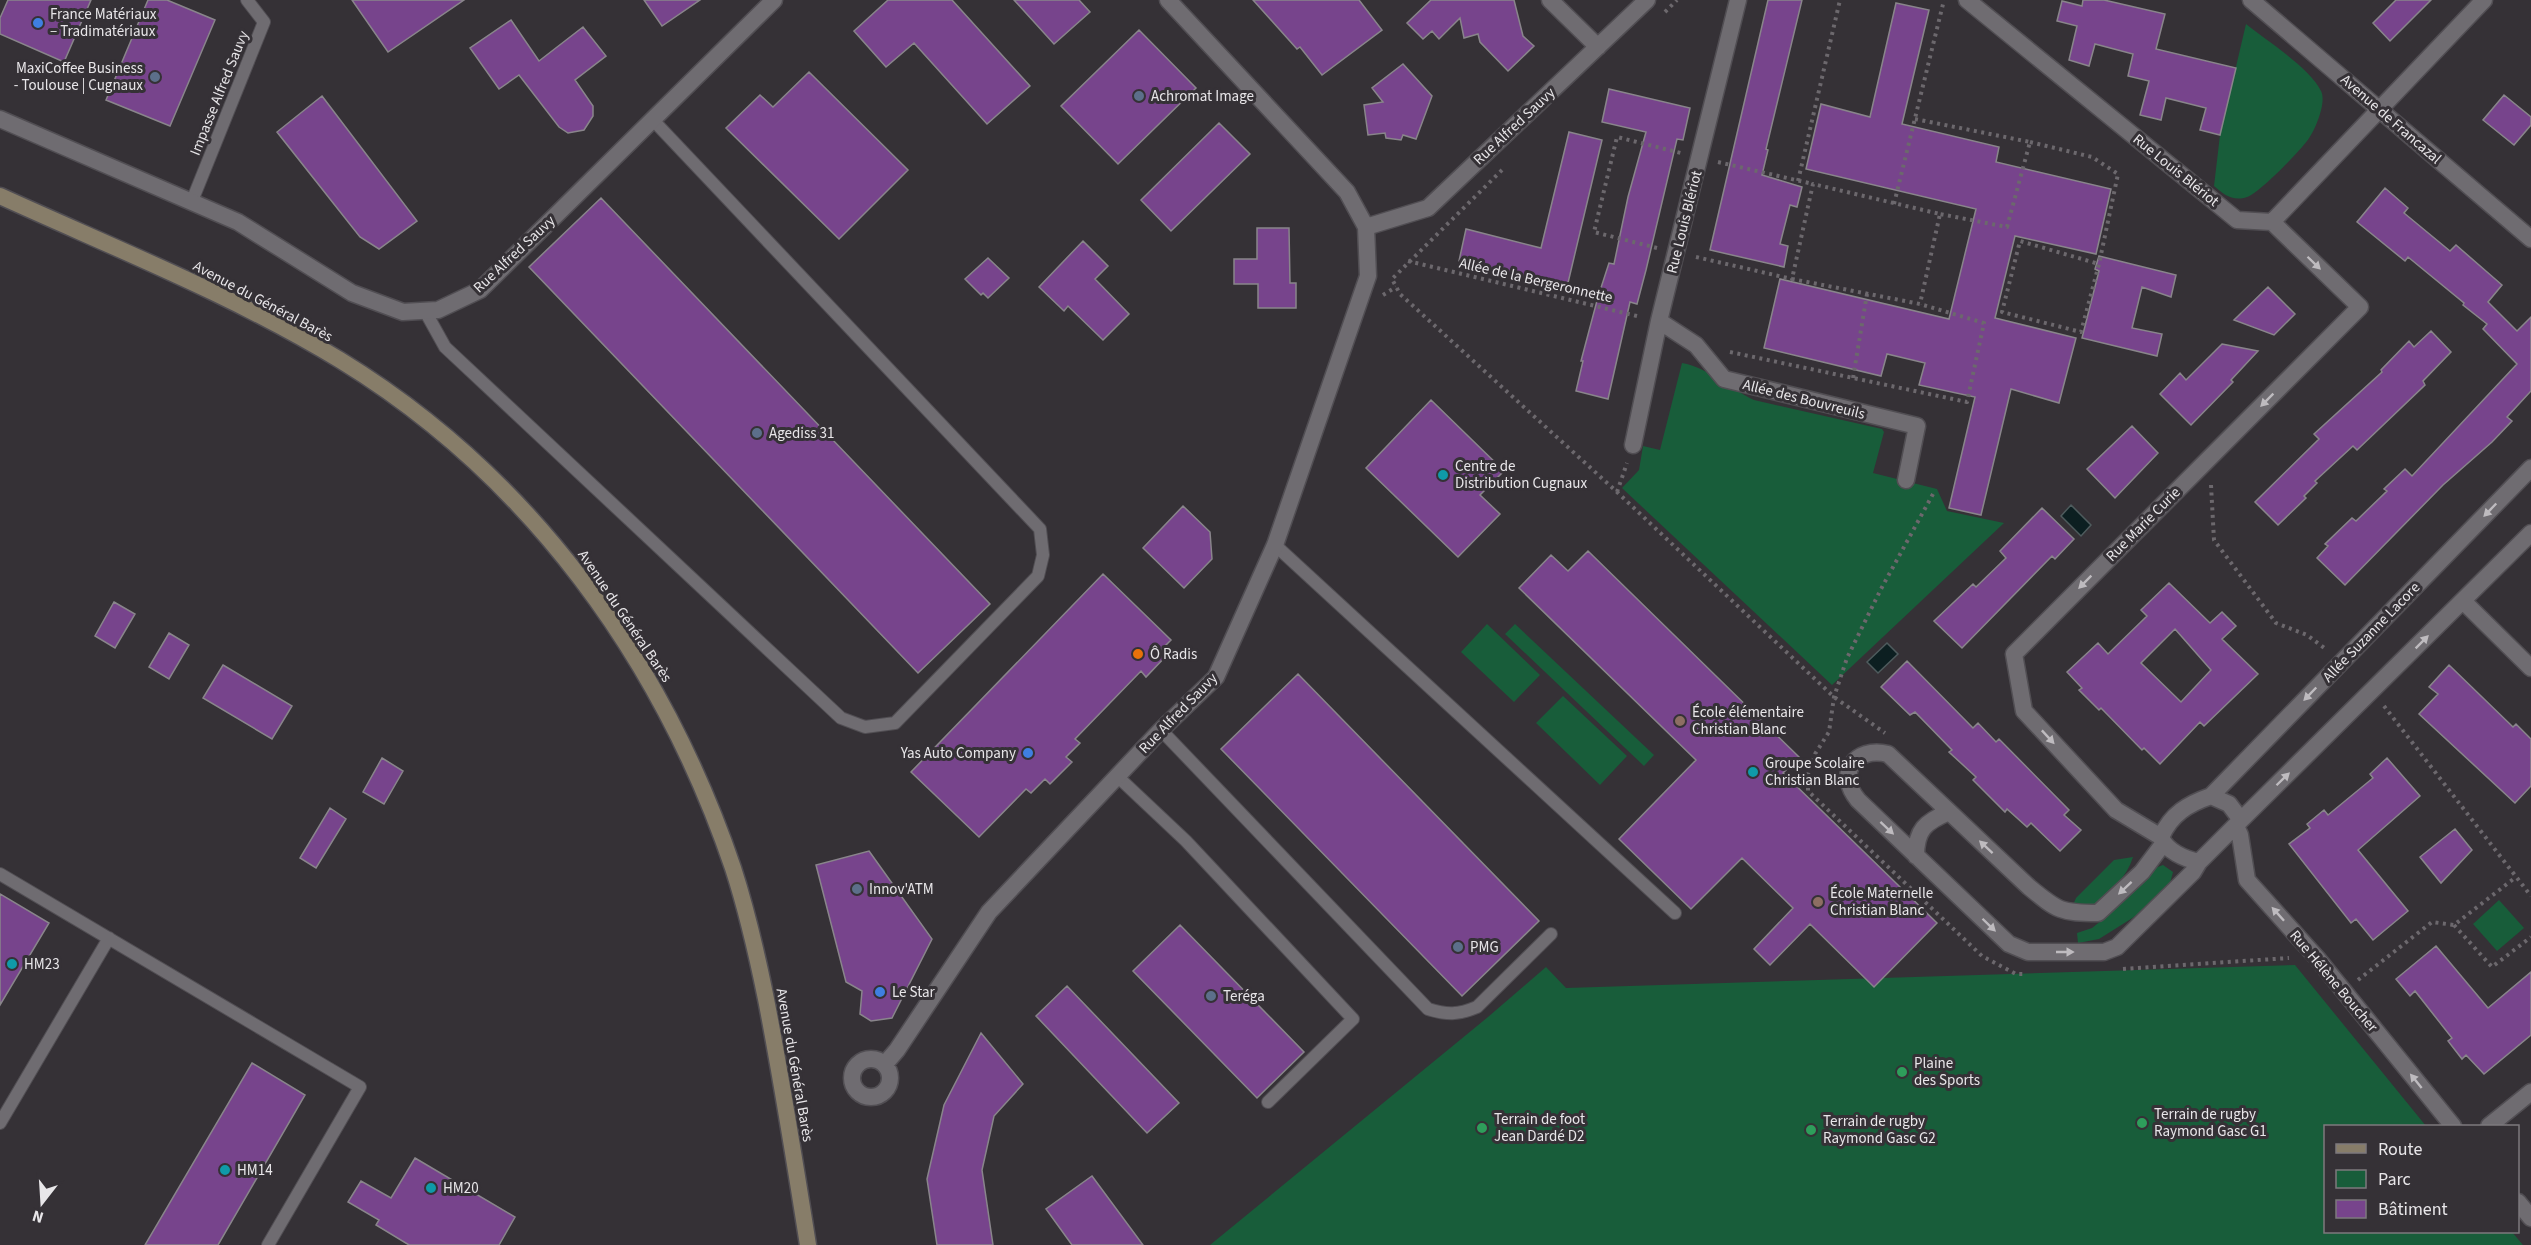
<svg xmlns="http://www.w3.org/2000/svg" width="2531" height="1245" viewBox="0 0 2531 1245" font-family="'Source Sans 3',sans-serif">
  <rect width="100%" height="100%" fill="#353136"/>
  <path fill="#185d3a" d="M2246,24C2266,40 2311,69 2321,91C2327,102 2315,131 2307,141C2298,153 2259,193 2247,197C2233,202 2223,194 2214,186L2220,135Z
    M1682,363C1709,368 1729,388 1754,400L1882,429L1884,432L1873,473L1937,489L1947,511L2004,523L1832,685L1622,488L1639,470L1643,446L1660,450Z
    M1487,624L1540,675L1514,702L1461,652Z
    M1515,624L1654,755L1644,766L1505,634Z
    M1563,696L1627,756L1600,785L1536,723Z
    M2133,857C2127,877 2111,891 2097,906L2073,905L2076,898L2114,860Z
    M2163,865L2173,872L2169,887L2142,912L2099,939L2078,943L2077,933L2092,928L2107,916L2155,868Z
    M2499,900L2524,928L2497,951L2473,924Z
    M2295,965L2426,1126H2326V1232H2512L2523,1245H1210L1488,1017L1546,967L1566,988Z"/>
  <path fill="#0c1f21" stroke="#4e5b5d" stroke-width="1.5" d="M2071,505L2091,525L2081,536L2061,516Z
    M1887,643L1898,654L1878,673L1867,662Z"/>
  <path fill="#77448c" stroke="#89858b" stroke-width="1.5" fill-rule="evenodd" d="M8,0H91L64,62L0,34V18Z
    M148,0H167L215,20L170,126L106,100Z
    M352,0H464L388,52Z
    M644,0H700L662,26Z
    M888,0H952L1030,86L987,124L914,43L886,67L854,31Z
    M1014,0H1079L1090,12L1054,44Z
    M1253,0H1359L1382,30L1322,75L1300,47L1297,49Z
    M1431,0H1514L1523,36L1534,46L1508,71L1480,42L1478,34L1464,38L1460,18L1439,39L1432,31L1423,39L1407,23Z
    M1768,0H1802L1766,149L1768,150L1762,175L1802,187L1797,207L1790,205L1780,244L1788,246L1784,267L1710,250Z
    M2083,0H2104L2165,14L2156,49L2236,68L2220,135L2200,130L2206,108L2166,98L2161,120L2140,115L2149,81L2128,76L2133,54L2095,44L2089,66L2069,60L2077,26L2057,21L2062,1L2082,6Z
    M2396,0H2431L2390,41L2373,23Z
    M1896,3L1929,10L1902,124L1999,147L1996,162L2111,189L2096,254L2015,236L1995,318L2076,338L2059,403L2011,389L1981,515L1949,508L1975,397L1919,385L1925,363L1887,354L1881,376L1764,348L1780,279L1949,319L1976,209L1806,169L1821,104L1870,117Z
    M511,20L539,61L583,27L606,56L575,80L593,106V116L584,130L568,133L559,127L519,75L499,89L470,48Z
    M1139,30L1196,88L1118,164L1061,106Z
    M1403,64L1432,96L1416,139L1403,135L1401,140L1386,138L1385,133L1368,135L1364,105L1383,102L1372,88Z
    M809,72L908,170L839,239L726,128L760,95L773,107Z
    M1609,89L1690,108L1683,140L1677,139L1646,270L1637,304L1630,302L1608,399L1576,391L1583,361H1581L1598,297L1609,263L1614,264L1628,197L1646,132L1602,122Z
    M2504,95L2531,117V125L2514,145L2483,120Z
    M322,96L417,221L379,249L360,237L277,132Z
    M1219,123L1250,154L1171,231L1141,200Z
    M1569,132L1602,140L1567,287L1459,261L1466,229L1541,248Z
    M2385,188L2408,208L2404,213L2450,251L2456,245L2502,285L2488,302L2517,331L2531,317V391L2507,417L2512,421L2492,442L2443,485L2345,585L2317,558L2328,546L2325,544L2352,518L2356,521L2387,491L2384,489L2405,469L2412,476L2517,364L2483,329L2487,324L2463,305L2464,303L2408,257L2405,261L2357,222Z
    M601,198L990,604L918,673L529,267Z
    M1257,228H1289L1290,283H1296V308H1258V284H1234V259H1257Z
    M1083,241L1108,266L1095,279L1129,314L1103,340L1068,306L1064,311L1039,287Z
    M2099,256L2176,275L2171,297L2142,287L2132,328L2162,334L2157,356L2082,338L2099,271L2095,269Z
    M988,258L1009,278L988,298L983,293L981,295L965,279Z
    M2268,287L2295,314L2274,335L2234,320Z
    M2431,331L2451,352L2423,381L2425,385L2357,450L2353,446L2315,481L2317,483L2304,496L2306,498L2278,525L2255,502L2319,439L2314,434L2382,372L2381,370L2409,341L2414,347Z
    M2222,344L2258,351L2231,380L2233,382L2191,425L2160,394L2180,373L2186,380Z
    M1431,400L1504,471L1480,495L1500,514L1458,557L1366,468Z
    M2132,426L2158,453L2115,498L2087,469Z
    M1183,506L1210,532L1212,559L1184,588L1143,548Z
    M2042,508L2074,539L2055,559L2052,556L1962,648L1934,621L1973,584L1976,587L2006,558L2000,551Z
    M1588,551L1799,757L1783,773L1937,923L1874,987L1810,924L1770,965L1754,949L1793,908L1742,858L1691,909L1619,839L1696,760L1519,588L1551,555L1568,571Z
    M1103,574L1171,640L1160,651L1166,656L1146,677L1141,671L1075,739L1080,743L1066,757L1072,762L1050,784L1045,779L1031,793L1026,789L979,837L911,772Z
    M2169,583L2210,623L2222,612L2236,626L2222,639L2258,674L2204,726L2200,722L2160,764L2144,748L2142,750L2101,708L2099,710L2079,690L2082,688L2067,672L2098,643L2108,654L2147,616L2141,610ZM2175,629L2211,670L2181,702L2141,663Z
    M114,602L135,614L115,648L95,636Z
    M169,633L189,645L169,679L149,667Z
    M1907,661L1973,728L1978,723L1996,742L1999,739L2069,810L2064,815L2081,830L2060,851L2031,823L2027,827L2007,809L2005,812L1973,780L1976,777L1949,752L1952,750L1915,712L1910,715L1881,687Z
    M223,665L292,706L272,739L203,698Z
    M2449,665L2513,727L2516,724L2531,739V786L2515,803L2419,714L2438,694L2429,687Z
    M1298,674L1539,921L1462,996L1221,749Z
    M382,758L403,771L384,804L363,792Z
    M2387,758L2420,796L2358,850L2408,911L2373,940L2356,919L2351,923L2289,844L2310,828L2307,824L2324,810L2328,815L2373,778L2370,774Z
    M330,808L346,819L316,868L300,858Z
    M2455,829L2472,850L2441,883L2420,857Z
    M869,851L932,939L892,1018L871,1021L860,1014L862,991L846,982L816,865Z
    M0,894L49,923L0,1005Z
    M1180,925L1304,1052L1257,1098L1133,971Z
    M2436,946L2488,1008L2531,972V1035L2484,1074L2466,1055L2462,1059L2448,1041L2452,1038L2415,991L2410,996L2396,979Z
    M1067,986L1179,1103L1147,1133L1036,1016Z
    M981,1033L1023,1084L994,1116L982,1170L993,1245H937L927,1179L944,1105Z
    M252,1063L305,1095L218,1245H145Z
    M415,1158L515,1217L499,1245H409L376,1225L379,1220L348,1202L361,1181L391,1198Z
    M1092,1176L1143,1245H1072L1046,1209Z"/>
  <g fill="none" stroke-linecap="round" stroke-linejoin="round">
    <g stroke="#514e53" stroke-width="14">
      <path id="service" d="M192,201L264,22L247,0
        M425,311L445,347L841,718L865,727L895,723L1038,576L1043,555L1040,529L652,119
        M1275,545L1675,913
        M1161,730L1428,1009C1447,1015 1458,1015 1477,1007L1551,934
        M1117,776L1186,841L1353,1019L1268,1102
        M0,874L360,1087L268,1245
        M0,1123L109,938"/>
    </g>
    <g stroke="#514e53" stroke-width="19">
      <path id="minor" d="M1168,0L1347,192L1366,227L1428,208L1647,0
        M1550,0L1598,47
        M1967,0L2237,220L2272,222L2484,0
        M0,119L238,222L352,293L403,312L438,310L480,290L774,0
        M1659,321L1696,345L1724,379L1917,426L1906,480
        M1633,445L1659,321L1738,0
        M2463,601L2531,668
        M2211,796L2229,804L2241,820L2199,862C2185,859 2166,851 2161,837C2171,814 2188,804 2211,796L2531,468
        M2241,820L2531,533
        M2236,826L2240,835L2247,880L2317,958L2453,1126
        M2161,837L2116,810L2024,711L2014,654L2360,307L2272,222
        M2163,844L2142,872L2098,913C2061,913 2058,911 2029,887L1888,754C1854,746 1836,774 1858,800L2009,944L2028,952H2104L2117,947L2193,872L2199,862
        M1916,856C1916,830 1925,822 1949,812
        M852 1078a19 19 0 1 1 38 0a19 19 0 1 1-38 0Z
        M885,1064L897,1050L989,912L1161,730L1216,677L1275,545L1368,276L1366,227
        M2489,1126L2531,1092
        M2518,1202L2531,1218"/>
    </g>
    <g stroke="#514e53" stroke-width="19">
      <path id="tertiary" d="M2251,0L2531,239"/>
    </g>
    <g stroke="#514e53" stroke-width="19">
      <path id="secondary" d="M0,196C114,248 233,295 340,360C530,476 662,659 733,868C747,911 757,955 766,999C782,1081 795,1163 808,1245"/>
    </g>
    <path stroke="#6c686d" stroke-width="4" stroke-dasharray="3 4.5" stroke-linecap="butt" d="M1665,12L1677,0
      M1915,119L2030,142L2007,227L1940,214
      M2030,142L2092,157L2118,174L2099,264L2081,332L2002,312L2020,241L2099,264
      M1718,162L1813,184
      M1502,170L1392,279L1400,294L1617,492L1834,697L1885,733
      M1798,181L1840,0
      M1894,204L1944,0
      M1657,248L1594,232L1617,137L1681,153
      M1696,257L1792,279
      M1408,261L1641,317
      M1383,295L1396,287
      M1730,352L1967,402L1984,323L1920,304L1792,279L1813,184L1940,214L1920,304
      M1853,378L1867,294
      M2211,485L2214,540L2276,623L2307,635L2327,650
      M1617,492L1627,463
      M1933,494L1881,589L1847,658L1834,697L1829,732L1815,754L1808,774V791L1982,956L2016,974H2023
      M2384,706L2531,896
      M2454,925L2492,967L2531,937
      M2123,969L2289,958
      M2358,980L2432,922L2454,925L2516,877"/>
    <use href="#service" stroke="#6f6c71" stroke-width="12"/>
    <use href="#minor" stroke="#6f6c71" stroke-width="16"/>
    <use href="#tertiary" stroke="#6f6c71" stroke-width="16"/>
    <use href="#secondary" stroke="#877d69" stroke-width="16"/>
  </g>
  <defs><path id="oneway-solid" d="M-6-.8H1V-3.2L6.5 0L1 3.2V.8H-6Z" transform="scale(1.5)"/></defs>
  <g fill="#bebbbf">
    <use href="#oneway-solid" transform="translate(2314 263) rotate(44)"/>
    <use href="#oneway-solid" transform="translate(2267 400) rotate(135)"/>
    <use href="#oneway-solid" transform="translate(2490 510) rotate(134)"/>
    <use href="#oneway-solid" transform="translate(2085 582) rotate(135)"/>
    <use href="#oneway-solid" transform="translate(2422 642) rotate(-45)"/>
    <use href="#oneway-solid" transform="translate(2310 694) rotate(134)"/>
    <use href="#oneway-solid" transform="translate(2048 737) rotate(47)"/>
    <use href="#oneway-solid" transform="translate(2283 779) rotate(-44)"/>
    <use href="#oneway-solid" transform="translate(1887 828) rotate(43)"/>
    <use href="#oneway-solid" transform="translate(1986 847) rotate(-137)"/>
    <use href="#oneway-solid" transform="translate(2125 888) rotate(137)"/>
    <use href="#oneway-solid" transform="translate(2278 914) rotate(-132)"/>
    <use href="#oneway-solid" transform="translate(1989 925) rotate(44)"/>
    <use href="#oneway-solid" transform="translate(2065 952)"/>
    <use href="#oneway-solid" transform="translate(2416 1081) rotate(-129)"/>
  </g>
  <g fill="#3f7fe0" stroke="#353136" stroke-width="2">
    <circle cx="38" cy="23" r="6"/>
    <circle cx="1028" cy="753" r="6"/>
    <circle cx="880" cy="992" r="6"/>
  </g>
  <g fill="#5c6f8a" stroke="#353136" stroke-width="2">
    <circle cx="155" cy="77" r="6"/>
    <circle cx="1139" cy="96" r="6"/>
    <circle cx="757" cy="433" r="6"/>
    <circle cx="857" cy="889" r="6"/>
    <circle cx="1458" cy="947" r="6"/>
    <circle cx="1211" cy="996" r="6"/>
  </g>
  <g fill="#0f9aa8" stroke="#353136" stroke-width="2">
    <circle cx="1443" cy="475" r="6"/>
    <circle cx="1753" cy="772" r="6"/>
    <circle cx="12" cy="964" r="6"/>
    <circle cx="225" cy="1170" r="6"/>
    <circle cx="431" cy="1188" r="6"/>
  </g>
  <circle fill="#e8710a" stroke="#353136" stroke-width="2" cx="1138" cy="654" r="6"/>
  <g fill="#8d6e63" stroke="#353136" stroke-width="2">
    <circle cx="1680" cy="721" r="6"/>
    <circle cx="1818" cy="902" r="6"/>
  </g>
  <g fill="#2e9e5b" stroke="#353136" stroke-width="2">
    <circle cx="1902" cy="1072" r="6"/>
    <circle cx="2142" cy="1123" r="6"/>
    <circle cx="1482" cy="1128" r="6"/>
    <circle cx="1811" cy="1130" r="6"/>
  </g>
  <g text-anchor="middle" stroke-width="6" stroke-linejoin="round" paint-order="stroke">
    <g font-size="15" fill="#e8e6e9" stroke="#353136" text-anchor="start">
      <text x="50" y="19">France Matériaux<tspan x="50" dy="17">– Tradimatériaux</tspan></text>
      <text x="143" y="73" text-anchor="end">MaxiCoffee Business<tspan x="143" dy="17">- Toulouse | Cugnaux</tspan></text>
      <text x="1151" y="101">Achromat Image</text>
      <text x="769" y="438">Agediss 31</text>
      <text x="1455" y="471">Centre de<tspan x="1455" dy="17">Distribution Cugnaux</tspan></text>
      <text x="1150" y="659">Ô Radis</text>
      <text x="1692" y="717">École élémentaire<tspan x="1692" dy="17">Christian Blanc</tspan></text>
      <text x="1016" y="758" text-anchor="end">Yas Auto Company</text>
      <text x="1765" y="768">Groupe Scolaire<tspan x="1765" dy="17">Christian Blanc</tspan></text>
      <text x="869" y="894">Innov'ATM</text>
      <text x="1830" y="898">École Maternelle<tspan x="1830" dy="17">Christian Blanc</tspan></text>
      <text x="1470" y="952">PMG</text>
      <text x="24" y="969">HM23</text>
      <text x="892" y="997">Le Star</text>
      <text x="1223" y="1001">Teréga</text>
      <text x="1914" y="1068">Plaine<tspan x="1914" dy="17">des Sports</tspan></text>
      <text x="2154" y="1119">Terrain de rugby<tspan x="2154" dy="17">Raymond Gasc G1</tspan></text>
      <text x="1494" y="1124">Terrain de foot<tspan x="1494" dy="17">Jean Dardé D2</tspan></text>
      <text x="1823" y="1126">Terrain de rugby<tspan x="1823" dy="17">Raymond Gasc G2</tspan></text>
      <text x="237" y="1175">HM14</text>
      <text x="443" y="1193">HM20</text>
    </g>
    <g font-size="15" fill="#e8e6e9" stroke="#353136">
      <text transform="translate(219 93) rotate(-68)" y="5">Impasse Alfred Sauvy</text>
      <text transform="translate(2391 119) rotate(41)" y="5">Avenue de Francazal</text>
      <text transform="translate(1514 126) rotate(-43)" y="5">Rue Alfred Sauvy</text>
      <text transform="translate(2176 170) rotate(39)" y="5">Rue Louis Blériot</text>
      <text transform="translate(1684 222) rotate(-76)" y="5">Rue Louis Blériot</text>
      <text transform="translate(514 254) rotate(-43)" y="5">Rue Alfred Sauvy</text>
      <text transform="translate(1536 280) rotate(13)" y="5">Allée de la Bergeronnette</text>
      <text transform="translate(263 301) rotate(28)" y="5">Avenue du Général Barès</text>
      <text transform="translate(1804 399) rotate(14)" y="5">Allée des Bouvreuils</text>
      <text transform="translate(2143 524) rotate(-45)" y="5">Rue Marie Curie</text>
      <text transform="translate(625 616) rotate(56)" y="5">Avenue du Général Barès</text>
      <text transform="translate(2371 632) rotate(-46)" y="5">Allée Suzanne Lacore</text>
      <text transform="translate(1178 713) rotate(-46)" y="5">Rue Alfred Sauvy</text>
      <text transform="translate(2334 981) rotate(50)" y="5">Rue Hélène Boucher</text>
      <text transform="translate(795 1065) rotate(80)" y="5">Avenue du Général Barès</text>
    </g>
  </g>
  <rect x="2324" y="1125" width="195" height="108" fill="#353136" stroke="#7d797e" stroke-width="1.5"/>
  <rect x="2336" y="1144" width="30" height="9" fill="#877d69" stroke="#7d797e" stroke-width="1.5"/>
  <text x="2378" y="1155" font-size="18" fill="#e8e6e9">Route</text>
  <rect x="2336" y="1170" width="30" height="18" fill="#185d3a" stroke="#7d797e" stroke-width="1.5"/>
  <text x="2378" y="1185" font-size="18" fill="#e8e6e9">Parc</text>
  <rect x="2336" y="1200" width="30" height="18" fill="#77448c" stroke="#7d797e" stroke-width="1.5"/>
  <text x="2378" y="1215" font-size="18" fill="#e8e6e9">Bâtiment</text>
  <g transform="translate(42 1203) rotate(197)" stroke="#353136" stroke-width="4.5" paint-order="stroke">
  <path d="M0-4.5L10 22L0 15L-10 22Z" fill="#e8e6e9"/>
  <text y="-9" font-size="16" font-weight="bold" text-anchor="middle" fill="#e8e6e9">N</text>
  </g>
</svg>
